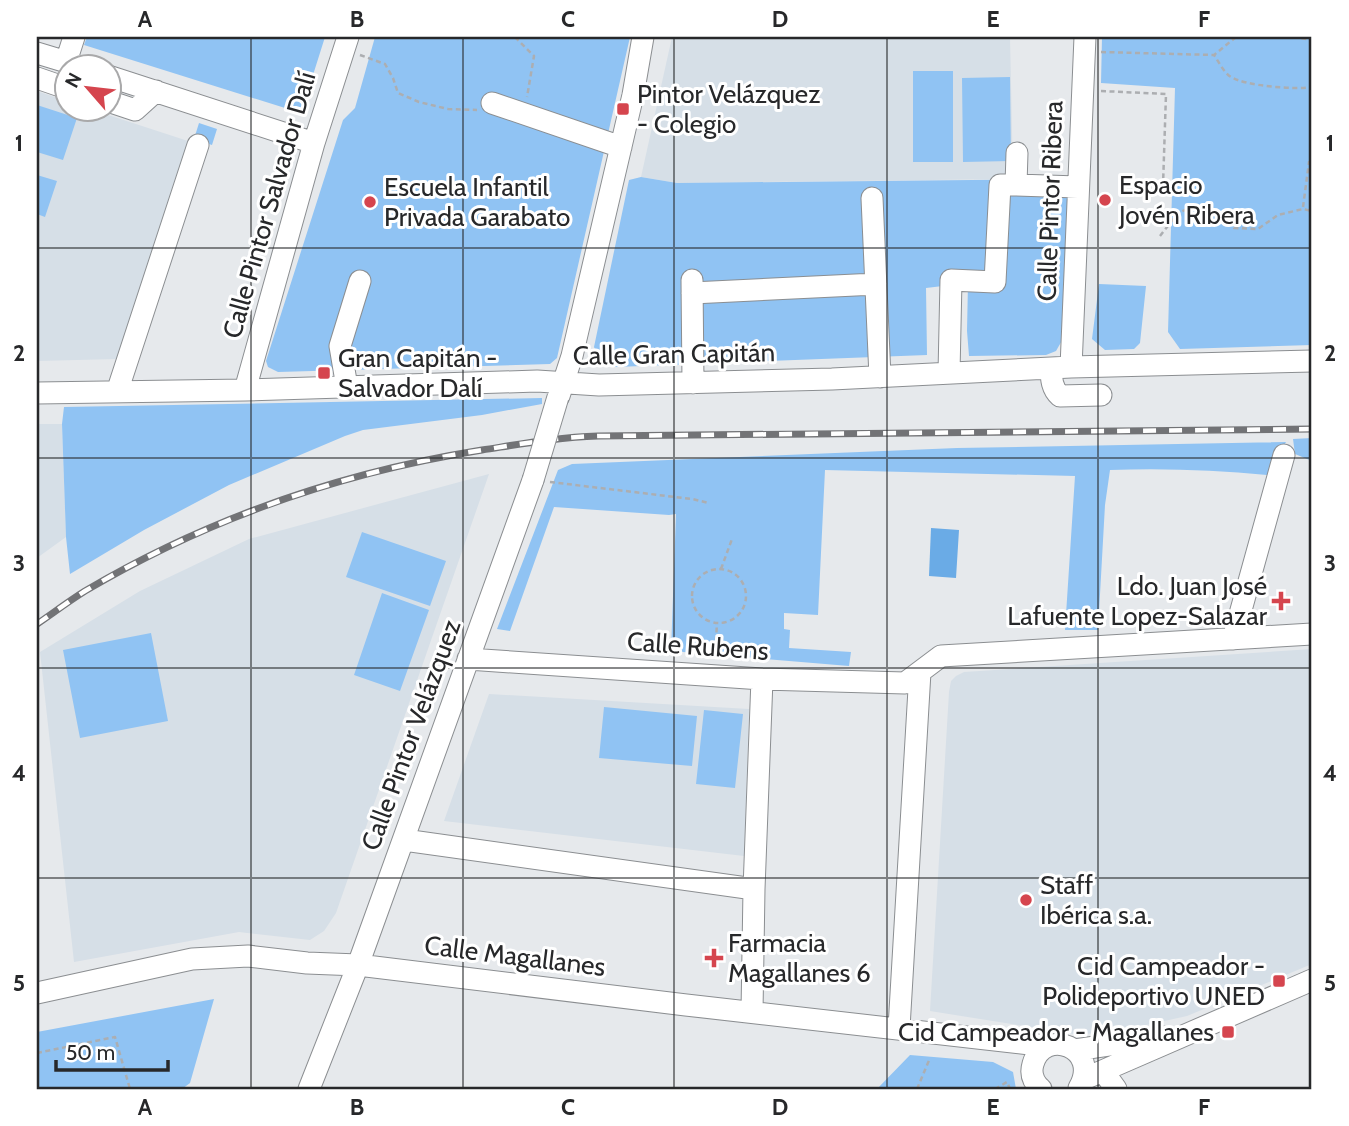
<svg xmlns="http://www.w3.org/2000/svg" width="1349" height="1126" viewBox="0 0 1349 1126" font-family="Cabin,sans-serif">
  <rect width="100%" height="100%" fill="#e6e9ec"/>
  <path fill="#d6dfe7" d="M672,37H1010L1013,179L677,183L641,177Z
    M37,91L66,101V108L90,109L188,141L117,359L37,361Z
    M37,424H62L66,537L37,558Z
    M489,474L336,913L324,931L310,940L239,932L74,962L40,652L140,591L249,539Z
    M1312,649V964L1187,1016L1110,1033L1074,1034L930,1011L949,692L951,681L956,676L964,672Z
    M489,694L749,709L744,856L444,821Z"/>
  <path fill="#90c3f3" d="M87,37H325L301,113L84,45Z
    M375,37H630L557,358L550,364L278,372L268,367L266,361L343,120L355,108Z
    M1102,37H1312V345L1180,349L1168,332L1175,88L1101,83Z
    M913,71H953V162H913Z
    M1010,77L1011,161L963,162L962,78Z
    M37,105L77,118L63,160L37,152Z
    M199,123L217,129L212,145L194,139Z
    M37,175L57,181L45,217L37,214Z
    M641,177L677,183L1071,179L1064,337L1056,351L1046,355L969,356L967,331L968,283L926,288L927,355L616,367L600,361L594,347L629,180Z
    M1099,284L1146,286L1140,343L1134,349L1105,350L1092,339Z
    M542,398V404L482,415L363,430L345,436L229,485L144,530L70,574L66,537L62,424L64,407Z
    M1312,438V461L1295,454L1293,439Z
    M1286,442L1267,475C1215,470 1163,468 1110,470L1105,505L1098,630H1065L1075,476L825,470L818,615L784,613V629L790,630L789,648L851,652L849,666L671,651L676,514L669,515L554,507L510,631L497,629L558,470L572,464L957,448Z
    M362,532L446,561L430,606L346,577Z
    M382,593L429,610L400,691L354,675Z
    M151,633L168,721L80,738L63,650Z
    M604,707L697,716L692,766L599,758Z
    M704,710L743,714L735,788L696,784Z
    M214,999L190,1083L182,1089H37V1032Z
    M910,1055L993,1062L1013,1072L1016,1089H877Z"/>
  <path fill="#6aabe6" d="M931,528L959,530L956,578L929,576Z"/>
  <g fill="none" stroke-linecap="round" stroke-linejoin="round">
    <g stroke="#8b8e91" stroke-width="23">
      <path id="minor" d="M37,53L80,66
        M66,62L74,37
        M108,76L314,143
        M37,78L66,88
        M108,101L135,110L156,91
        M492,103L621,147
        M1017,153L1016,185L1078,187
        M872,198L880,377
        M692,280L693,383
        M692,293L876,284
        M1071,367L1085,37
        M1051,368C1051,379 1052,389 1060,396L1101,395
        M949,373L951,280L995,282L1000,185H1016
        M347,387L340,346L360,281
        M245,390L314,143L348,37
        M117,392L198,145
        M37,393L245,390L537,381L599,385L832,379L1071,367L1312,361
        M559,396L572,356L633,95L643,37
        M1233,639L1284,455
        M468,659L762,679L905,683L941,656L1312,634
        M404,840L754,889L762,679
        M37,993L192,959L248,956L307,963L358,965L686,1005L1047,1046
        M752,1012L754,889
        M899,1028L920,672
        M1075,1050L1163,1037
        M1103,1071L1116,1089
        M1084,1079L1312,980
        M309,1089L358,965L533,480
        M1041,1089C1033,1082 1030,1074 1033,1064C1044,1026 1102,1048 1079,1088"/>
    </g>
    <path stroke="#acaeb1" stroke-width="2.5" stroke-dasharray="5 3.5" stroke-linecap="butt" d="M515,37L534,56L527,97
      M1236,37L1214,55C1219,62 1224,73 1231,77C1245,86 1296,90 1312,87
      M1293,37L1312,40
      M1101,52L1214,55
      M360,55L385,64L393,78L398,93L419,102L448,109L477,110
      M1101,91L1166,94L1163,186
      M1303,207L1309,162H1312
      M1160,236L1178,213L1196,205L1217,213L1234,228L1258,229L1278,215L1303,209L1312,211
      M550,482L692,499L709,503
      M721,569L732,539
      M692 596a27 27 0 1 1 54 0a27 27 0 1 1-54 0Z
      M715,658L717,623
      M37,1053L115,1037L130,1089
      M917,1089L930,1058
      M995,1089L1007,1082L1010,1089"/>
    <use href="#minor" stroke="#fff" stroke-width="21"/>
    <g stroke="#727376" stroke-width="7">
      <path id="rail" d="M37,624C53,613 69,601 85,591C207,519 343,472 482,450C521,444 559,437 598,436L1312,429"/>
    </g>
    <use href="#rail" stroke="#fff" stroke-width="4.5" stroke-dasharray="13" stroke-linecap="butt"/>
    <g stroke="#8b8e91" stroke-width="23" stroke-linecap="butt">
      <path id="minor-bridge" d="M533,480L558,397"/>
    </g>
    <use href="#minor-bridge" stroke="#fff" stroke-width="21"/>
  </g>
  <path fill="none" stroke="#27282a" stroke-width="2" stroke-opacity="0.55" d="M251,37V1089M463,37V1089M674,37V1089M887,37V1089M1098,37V1089M37,248H1312M37,458H1312M37,668H1312M37,878H1312"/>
  <g fill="#d5454e" stroke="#fff" stroke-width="2.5">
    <rect x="616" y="102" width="14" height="14" rx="3.5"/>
    <circle cx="1105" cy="200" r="7"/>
    <circle cx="370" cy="202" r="7"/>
    <rect x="317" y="366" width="14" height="14" rx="3.5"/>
    <path d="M1277.5 590.5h7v7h7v7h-7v7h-7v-7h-7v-7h7z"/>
    <circle cx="1026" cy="900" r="7"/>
    <path d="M710.5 947.5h7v7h7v7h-7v7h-7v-7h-7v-7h7z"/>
    <rect x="1272" y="974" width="14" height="14" rx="3.5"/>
    <rect x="1221" y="1025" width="14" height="14" rx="3.5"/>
  </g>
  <g text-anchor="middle" stroke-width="6" stroke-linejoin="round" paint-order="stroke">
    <g font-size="26" fill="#27282a" stroke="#fff" text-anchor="start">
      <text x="637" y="103">Pintor Velázquez<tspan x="637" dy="30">- Colegio</tspan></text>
      <text x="1119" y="194">Espacio<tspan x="1119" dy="30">Jovén Ribera</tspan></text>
      <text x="384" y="196">Escuela Infantil<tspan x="384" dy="30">Privada Garabato</tspan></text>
      <text x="338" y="367">Gran Capitán -<tspan x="338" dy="30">Salvador Dalí</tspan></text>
      <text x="1267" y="595" text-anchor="end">Ldo. Juan José<tspan x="1267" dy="30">Lafuente Lopez-Salazar</tspan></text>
      <text x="1040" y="894">Staff<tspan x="1040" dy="30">Ibérica s.a.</tspan></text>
      <text x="728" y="952">Farmacia<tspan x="728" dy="30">Magallanes 6</tspan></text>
      <text x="1265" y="975" text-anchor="end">Cid Campeador -<tspan x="1265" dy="30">Polideportivo UNED</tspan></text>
      <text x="1214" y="1041" text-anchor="end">Cid Campeador - Magallanes</text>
    </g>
    <g font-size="26" fill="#27282a" stroke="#fff">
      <text transform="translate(1050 201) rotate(-88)" y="9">Calle Pintor Ribera</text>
      <text transform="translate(269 205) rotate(-74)" y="9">Calle Pintor Salvador Dalí</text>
      <text transform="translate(674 354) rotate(-1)" y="9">Calle Gran Capitán</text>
      <text transform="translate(698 646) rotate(4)" y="9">Calle Rubens</text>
      <text transform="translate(411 735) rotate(-70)" y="9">Calle Pintor Velázquez</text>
      <text transform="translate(515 956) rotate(7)" y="9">Calle Magallanes</text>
    </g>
  </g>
  <rect width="1349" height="1126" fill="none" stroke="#ffffff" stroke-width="77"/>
  <g transform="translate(88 88) rotate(298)"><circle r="33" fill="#ffffff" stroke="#a9a9aa" stroke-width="2"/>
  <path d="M0-5L12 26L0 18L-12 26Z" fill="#d5454e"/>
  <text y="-10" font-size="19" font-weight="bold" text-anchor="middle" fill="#27282a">N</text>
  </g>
  <path d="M56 1060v10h112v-10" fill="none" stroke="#27282a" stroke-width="3.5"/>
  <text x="66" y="1060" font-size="21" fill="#27282a" stroke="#ffffff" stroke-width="5" paint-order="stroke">50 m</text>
  <rect x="38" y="38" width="1272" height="1050" fill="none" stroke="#27282a" stroke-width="2.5"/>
  <g font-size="23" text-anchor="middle" font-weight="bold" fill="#27282a">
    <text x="145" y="27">A</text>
    <text x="357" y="27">B</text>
    <text x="568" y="27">C</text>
    <text x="780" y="27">D</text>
    <text x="993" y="27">E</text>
    <text x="1204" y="27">F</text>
    <text x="19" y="151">1</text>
    <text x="1330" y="151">1</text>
    <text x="19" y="361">2</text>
    <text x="1330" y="361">2</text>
    <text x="19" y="571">3</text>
    <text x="1330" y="571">3</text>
    <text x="19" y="781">4</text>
    <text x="1330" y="781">4</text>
    <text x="19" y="991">5</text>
    <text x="1330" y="991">5</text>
    <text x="145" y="1115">A</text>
    <text x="357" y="1115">B</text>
    <text x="568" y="1115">C</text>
    <text x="780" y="1115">D</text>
    <text x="993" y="1115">E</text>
    <text x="1204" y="1115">F</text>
  </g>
</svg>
